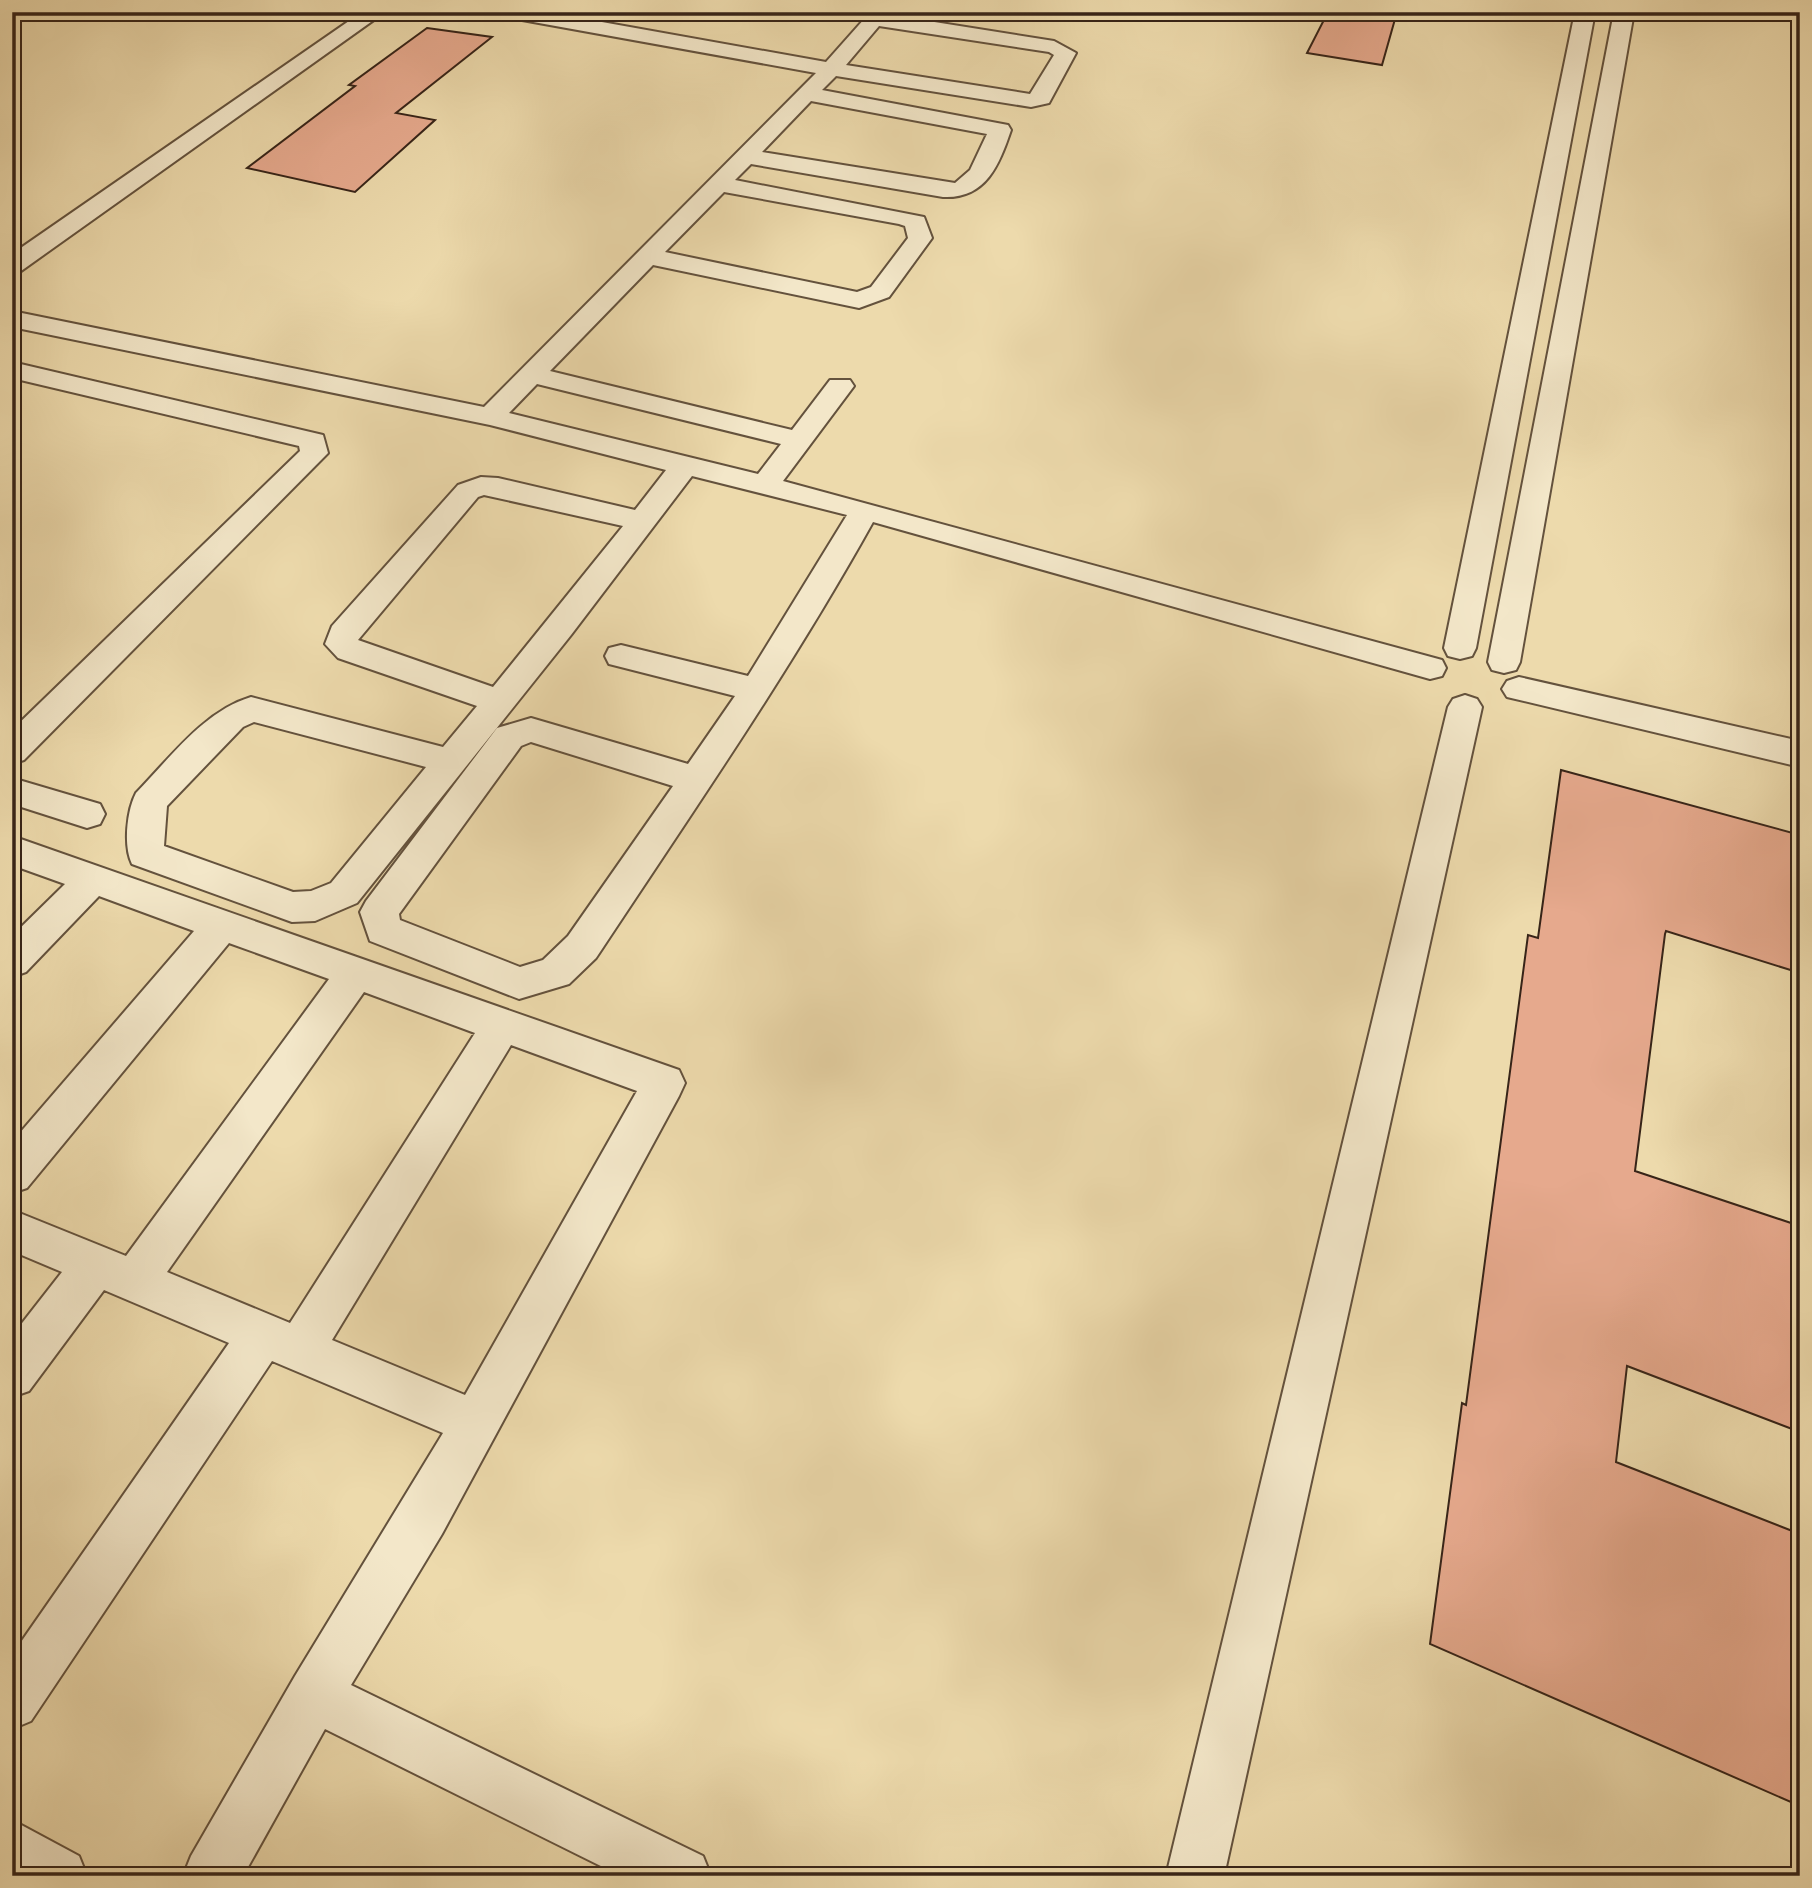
<svg xmlns="http://www.w3.org/2000/svg" width="1812" height="1888" viewBox="0 0 1812 1888" font-family="'Libre Bodoni',serif">
  <rect width="100%" height="100%" fill="#eddaac"/>
  <filter id="stains"><feTurbulence type="fractalNoise" baseFrequency=".00286" numOctaves="4"/><feColorMatrix values="0 0 0 0 .2 0 0 0 0 .09 0 0 0 0 .02 0 0 0 .5 -.17"/></filter>
  <radialGradient id="worn" r=".72"><stop offset=".6" stop-color="#630" stop-opacity="0"/><stop offset="1" stop-color="#630" stop-opacity=".3"/></radialGradient>
  <path fill="#e6a98d" stroke="#372418" stroke-width="2" d="M1328,12H1397L1382,65L1307,53Z
    M427,28L492,37L396,113L435,120L355,192L247,168L355,86L349,85Z
    M1561,770L1800,835V973L1666,931L1665,934L1635,1171L1800,1226V1432L1627,1366L1616,1462L1800,1534V1806L1430,1644L1462,1403L1466,1405L1528,935L1538,938Z"/>
  <g fill="none" stroke-linecap="round" stroke-linejoin="round">
    <g stroke="#64523d" stroke-width="4">
      <path id="minor" d="M362,12H385L21,271L12,273V254Z
        M501,12H546L826,62L866,17L884,14L1054,41L1076,53L1049,103L1031,107L836,76L822,90L1008,125L1011,130C999,165 986,199 943,197L751,164L735,180L924,217L932,238L889,297L859,308L653,265L550,371L792,430L830,380H850L854,386L783,481L1442,660L1446,668L1442,676L1430,679L873,522C789,673 691,814 596,958L569,984L519,999L370,941L360,912L366,901L497,728L531,718L688,764L735,696L609,664L605,656L609,648L621,645L748,676L847,515L692,476L571,635L357,903L315,921L292,922L132,864C123,846 127,810 136,793C170,758 204,711 251,697L443,747L477,706L338,658L325,644L332,626L458,485L481,477L498,478L635,510L666,470L490,425L12,327V311L484,407L816,73L511,18ZM879,26L1049,52L1054,55L1030,94L846,65ZM811,101L987,134L970,170L955,183L762,152ZM724,192L899,224L905,226L908,238L871,287L857,292L665,252ZM537,384L781,444L758,474L509,413ZM484,495L623,526L493,687L358,640L478,497ZM254,722L426,767L331,883L311,891L293,892L164,846L167,806L243,727ZM531,742L673,786L568,936L543,960L520,967L400,920L399,914L521,746Z
        M1575,12H1595L1476,648L1472,656L1460,659L1448,656L1444,648Z
        M1614,12H1634L1520,662L1516,670L1504,673L1492,670L1488,662Z
        M12,362L323,435L328,453L24,760L12,764V730L300,451L299,446L12,378Z
        M1519,677L1800,741V767L1507,697L1502,689L1507,681Z
        M1465,695L1477,699L1482,707L1224,1876H1166L1448,707L1453,699Z
        M12,778L100,804L105,814L100,824L87,828L12,804Z
        M12,836L679,1070L685,1083L679,1096L442,1534L351,1685L703,1856L711,1876H621L325,1729L243,1876H183L191,1856L295,1676L443,1433L272,1361L31,1721L12,1729V1655L229,1343L104,1290L29,1391L12,1397V1336L62,1272L12,1251V1210L126,1256L329,979L229,943L27,1188L12,1193V1142L194,931L99,896L26,972L12,977V936L65,884L12,865ZM364,992L475,1033L290,1323L167,1272ZM511,1045L637,1091L465,1395L332,1340Z
        M12,1820L79,1856L87,1876H12Z"/>
    </g>
    <use href="#minor" fill="#f3e7c9" fill-rule="evenodd"/>
  </g>
  <rect width="1812" height="1888" fill="none" stroke="#eddaac" stroke-width="42"/>
  <rect x="14" y="14" width="1784" height="1860" fill="none" stroke="#372418" stroke-width="3.5"/>
  <rect x="21" y="21" width="1770" height="1846" fill="none" stroke="#372418" stroke-width="2"/>
  <rect width="100%" height="100%" filter="url(#stains)"/>
  <rect width="100%" height="100%" fill="url(#worn)"/>
</svg>
